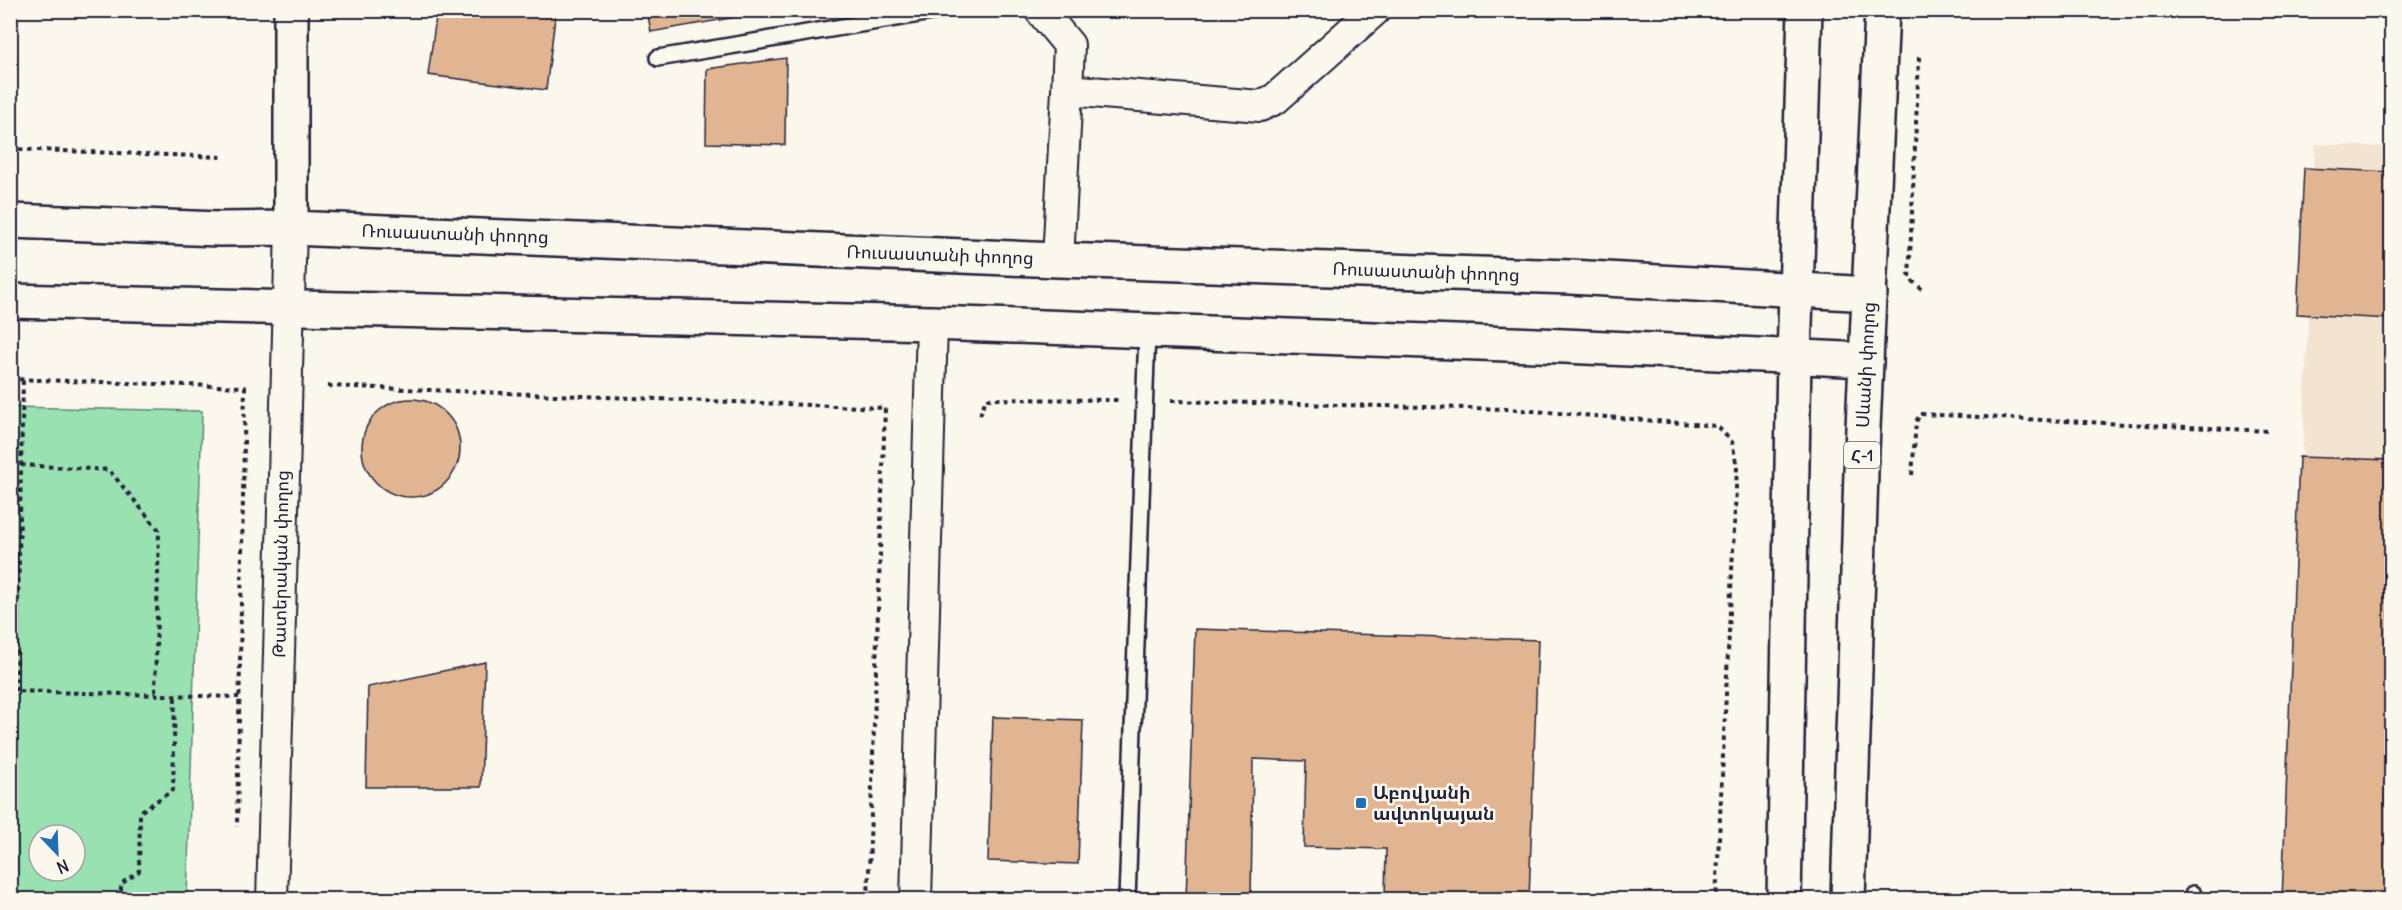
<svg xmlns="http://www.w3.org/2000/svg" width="2402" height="910" viewBox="0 0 2402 910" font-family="Delius,'Noto Sans Armenian',sans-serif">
  <rect width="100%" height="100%" fill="#fbf7ec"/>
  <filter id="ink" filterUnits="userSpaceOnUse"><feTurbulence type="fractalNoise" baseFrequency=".0167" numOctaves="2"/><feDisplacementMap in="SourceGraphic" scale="12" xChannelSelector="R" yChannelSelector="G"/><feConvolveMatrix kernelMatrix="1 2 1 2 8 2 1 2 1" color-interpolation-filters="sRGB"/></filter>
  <g filter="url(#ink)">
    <path fill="#f3e3d1" d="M2315,144L2391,147V899L2285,900Z"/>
    <path fill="#99e1b0" stroke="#5e8276" stroke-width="1.5" fill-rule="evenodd" d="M11,407L202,411L187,899H11ZM39,835H75V871H39Z"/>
    <path fill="#e1b591" stroke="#22223b" stroke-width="1.5" d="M437,10H556L546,90L428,75Z
      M647,10H777L651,32Z
      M786,58L785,145L706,143L707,69Z
      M2304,168L2392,172V319L2297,314Z
      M362 448a49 49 0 1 1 98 0a49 49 0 1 1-98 0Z
      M2299,457L2392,460V900H2282Z
      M1195,629L1538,640L1529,900H1385L1386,849L1304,847L1306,761L1253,759L1251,899L1299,900H1186Z
      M485,662L481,787H366L368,687Z
      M993,717L1083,720L1078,864L988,861Z"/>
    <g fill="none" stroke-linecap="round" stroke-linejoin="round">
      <g stroke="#22223b" stroke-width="20">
        <path id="lane" d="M658,58L944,10
          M1127,900L1147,331
          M2191,900L2193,894"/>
      </g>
      <g stroke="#22223b" stroke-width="34">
        <path id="street" d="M1040,10L1069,45L1067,90
          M1058,260L1067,90L1260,106L1275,99L1375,10
          M272,900L291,228
          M916,900L932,323"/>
      </g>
      <g stroke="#22223b" stroke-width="38">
        <path id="secondary" d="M10,221L219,229L291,228L1058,260L1571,277L1870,294
          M291,228V10
          M10,301L932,323L1564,346L1866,360"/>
      </g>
      <g stroke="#22223b" stroke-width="38">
        <path id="primary" d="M1784,900L1794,357L1805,10
          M1848,900L1861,472L1882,10"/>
      </g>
      <path stroke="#22223b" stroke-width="4" stroke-dasharray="4.5 4.5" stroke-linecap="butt" d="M1919,57L1909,278L1924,291
        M10,149L223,157
        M10,379L245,387L237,827
        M328,386L885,408L868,900
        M1171,401L1509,409L1717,426L1732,442L1737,467L1716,900
        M980,415L986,399L1118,400
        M21,465L109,470L159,530L155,695
        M1912,475L1916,422L1920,414L2270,431
        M10,691L239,697
        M16,691L23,380
        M121,900V884L139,871L140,812L173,790L175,695"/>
      <use href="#lane" stroke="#fbf7ec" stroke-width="15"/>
      <use href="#street" stroke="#fbf7ec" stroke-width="30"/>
      <use href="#secondary" stroke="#fbf7ec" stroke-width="33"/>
      <use href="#primary" stroke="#fbf7ec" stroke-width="33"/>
    </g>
  </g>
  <rect fill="#1f6fb2" stroke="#fbf7ec" stroke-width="2" x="1355" y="797" width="12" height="12" rx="3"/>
  <g text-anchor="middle" stroke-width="5" stroke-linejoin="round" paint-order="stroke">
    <rect fill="#fbf7ec" stroke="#636270" stroke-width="1.5" x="1844" y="442" width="36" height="26" rx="4.5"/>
    <g font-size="16" font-weight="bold" fill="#22223b">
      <text x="1862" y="461">Հ-1</text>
    </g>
    <g font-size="18" fill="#22223b" stroke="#fbf7ec">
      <text transform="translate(455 234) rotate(2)" y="6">Ռուսաստանի փողոց</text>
      <text transform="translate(940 255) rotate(2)" y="6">Ռուսաստանի փողոց</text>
      <text transform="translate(1426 272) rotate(2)" y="6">Ռուսաստանի փողոց</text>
      <text transform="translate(1866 365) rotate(-87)" y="6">Սևանի փողոց</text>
      <text transform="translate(281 564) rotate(-89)" y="6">Թատերական փողոց</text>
    </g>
    <g font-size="18" font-weight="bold" fill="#22223b" stroke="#fbf7ec" text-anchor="start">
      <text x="1373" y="799">Աբովյանի<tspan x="1373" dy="21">ավտոկայան</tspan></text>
    </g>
  </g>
  <rect width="2402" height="910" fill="none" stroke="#fbf7ec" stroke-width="36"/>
  <rect x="18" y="18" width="2366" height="874" fill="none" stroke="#22223b" stroke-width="2" filter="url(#ink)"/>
  <g transform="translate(57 853) rotate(157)"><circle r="28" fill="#fbf7ec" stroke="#a4a2a5" stroke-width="1.5"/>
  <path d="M0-4.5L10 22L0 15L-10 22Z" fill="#1f6fb2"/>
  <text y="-9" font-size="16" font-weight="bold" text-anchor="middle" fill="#22223b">N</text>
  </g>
</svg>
